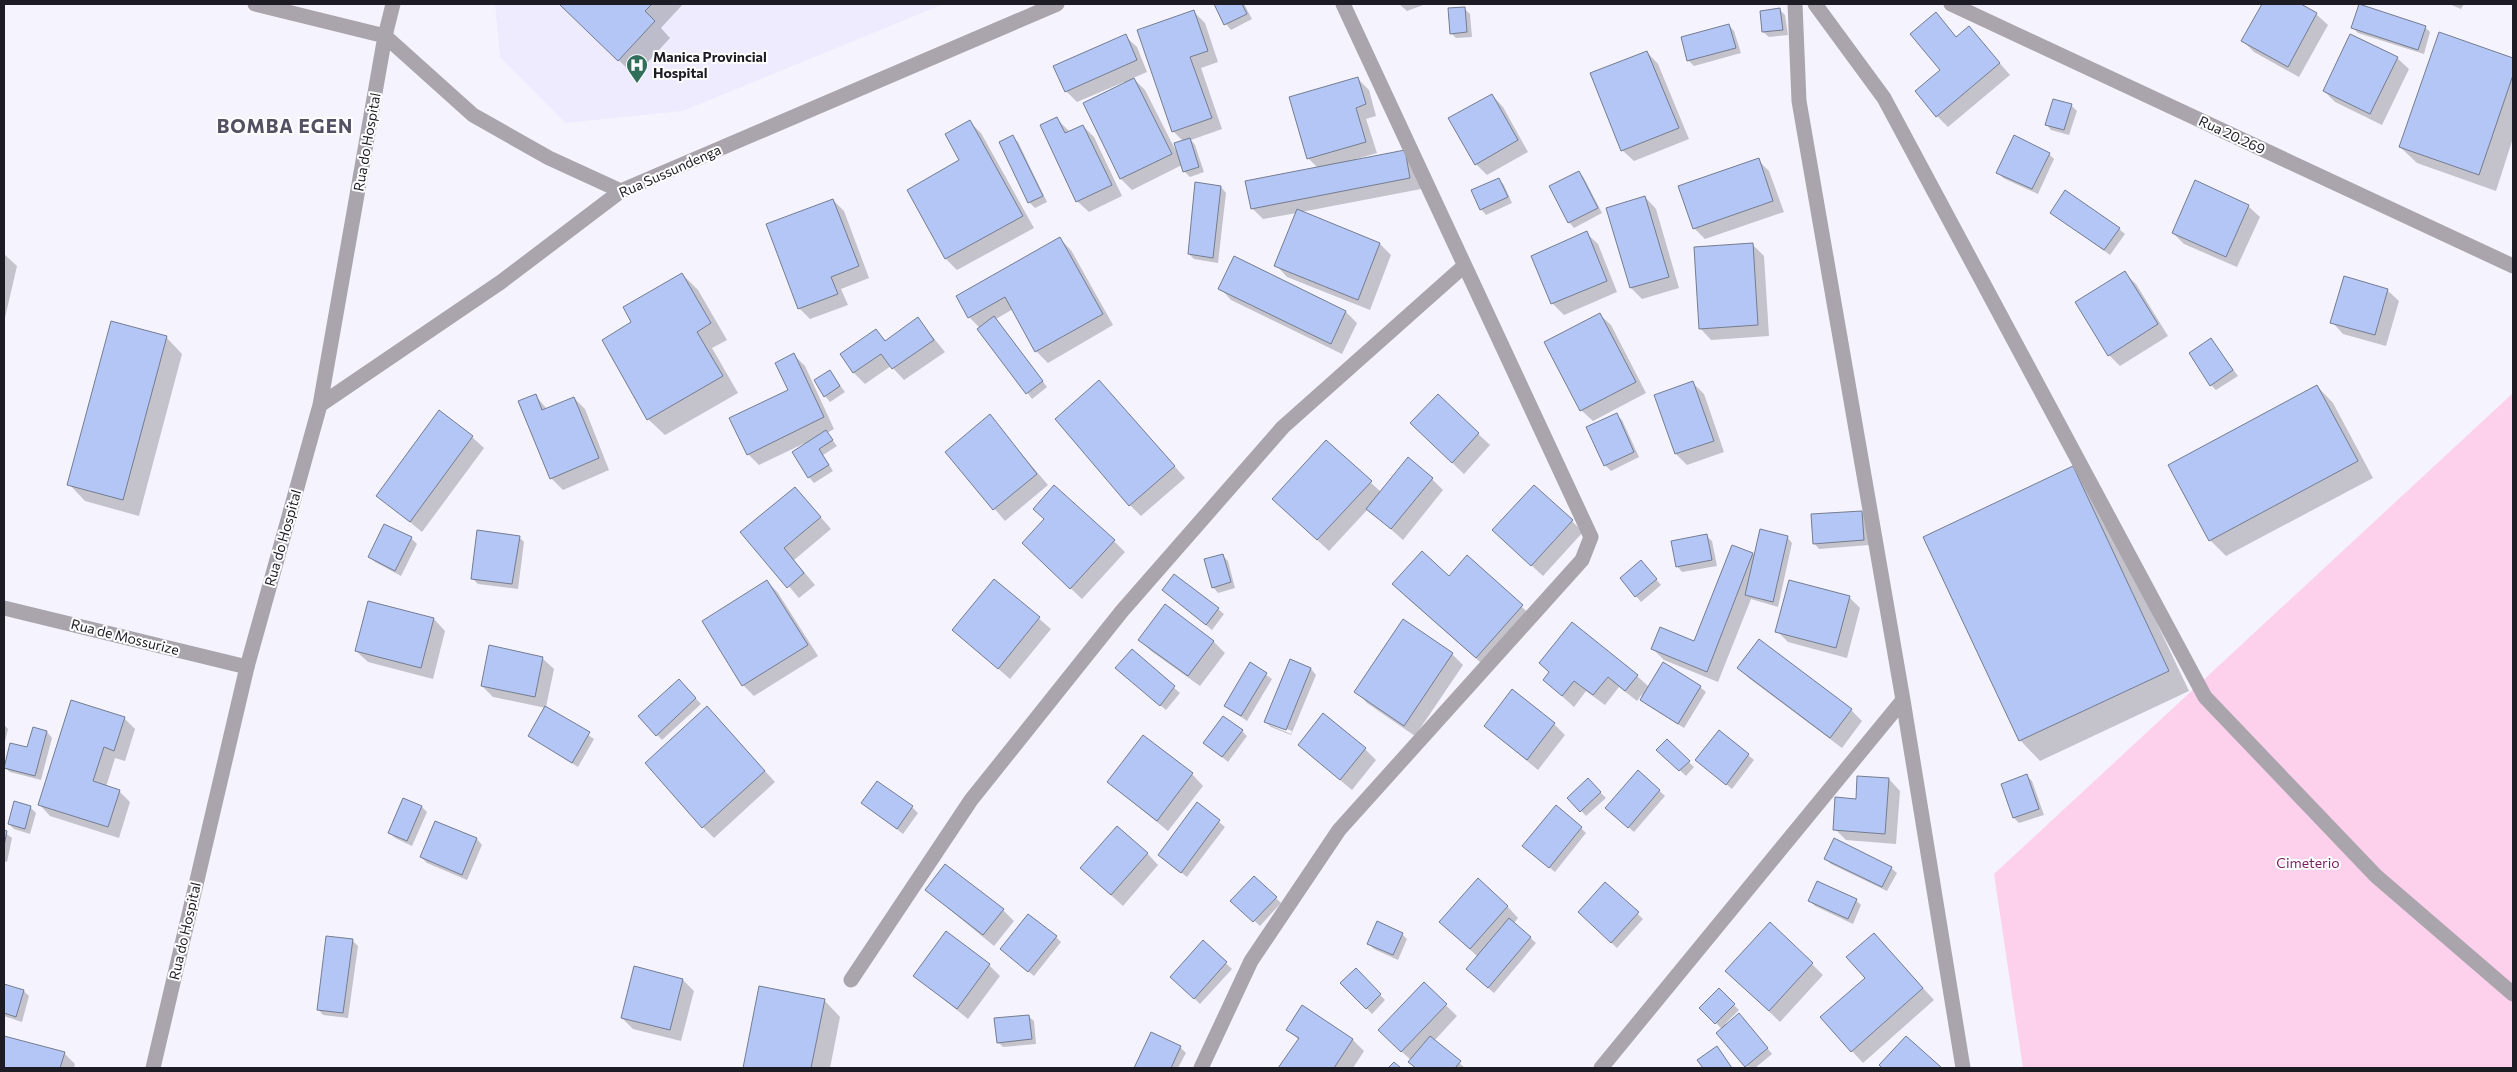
<svg xmlns="http://www.w3.org/2000/svg" width="2517" height="1072" viewBox="0 0 2517 1072" font-family="Commissioner,sans-serif">
  <rect width="100%" height="100%" fill="#f5f4fe"/>
  <path fill="#edebfd" d="M495,4H944L683,111L565,123L500,57Z"/>
  <path fill="#fdd0ec" d="M2513,393V1068H2023L1994,874Z"/>
  <path fill="#0003" fill-rule="evenodd" d="M560,4H683L661,28L670,38L635,76Z
    M1215,4H1244L1252,19L1231,30L1226,24Z
    M1399,4H1426L1407,11Z
    M2263,4H2299L2316,14L2328,25L2299,77L2254,52L2243,41Z
    M2449,4H2464L2461,9Z
    M1465,9L1470,14L1472,37L1456,38L1451,33Z
    M1780,10L1785,15L1788,35L1769,37L1763,32Z
    M1194,12L1205,23L1218,62L1201,68L1222,129L1191,140L1195,145L1204,172L1190,177L1184,171L1182,165L1132,190L1121,179L1084,104L1125,84L1124,82L1077,102L1066,91L1125,36L1137,47L1147,72L1133,78L1145,90L1179,157L1183,141L1173,131Z
    M1936,13L1957,38L1969,28L2010,75L1948,127L1937,116L1942,70Z
    M1729,25L1734,31L1741,53L1694,66L1688,60Z
    M2425,27L2430,32L2424,54L2358,33L2353,28Z
    M2439,34L2513,59V138L2496,191L2417,163L2400,147Z
    M1647,52L1658,64L1689,139L1634,161L1622,150Z
    M2397,58L2409,69L2382,125L2335,102L2324,91Z
    M1358,79L1369,90L1376,116L1366,119L1377,153L1356,159L1357,161L1405,152L1416,163L1421,189L1301,212L1380,244L1391,255L1370,310L1287,277L1276,265L1297,213L1263,219L1252,208L1318,168L1308,158Z
    M1492,95L1503,107L1528,152L1487,175L1476,164Z
    M2071,105L2077,111L2069,135L2051,130L2046,124Z
    M1057,119L1070,132L1083,126L1094,137L1122,196L1089,212L1077,201Z
    M970,122L981,133L1034,228L957,270L946,259L909,190L961,161Z
    M1012,137L1018,142L1047,202L1035,208L1030,203L1001,143Z
    M2049,154L2054,159L2038,194L2003,178L1998,172Z
    M1758,160L1769,171L1784,212L1705,239L1694,228Z
    M1579,172L1584,178L1602,213L1574,228L1569,222Z
    M1499,179L1504,185L1512,203L1486,215L1481,209Z
    M1221,187L1226,193L1218,263L1194,259L1189,254Z
    M1645,197L1656,209L1679,288L1642,299L1631,288L1608,208Z
    M833,200L844,211L869,278L841,289L848,305L810,319L799,308Z
    M2248,206L2260,217L2237,267L2184,244L2173,233Z
    M2052,213L2119,229L2125,234L2110,255Z
    M1586,233L1598,244L1617,292L1564,315L1552,303Z
    M1060,239L1071,250L1113,325L1048,363L1036,351L1013,309L996,319L1047,387L1032,399L980,328L969,317Z
    M1753,245L1764,256L1769,336L1711,340L1700,328Z
    M4,254L17,266L4,322Z
    M1235,257L1346,312L1357,323L1342,354L1231,300L1220,288Z
    M2124,273L2136,284L2168,336L2120,366L2109,355Z
    M682,274L698,290L727,340L712,348L738,393L665,435L648,419L633,323Z
    M2387,290L2399,301L2386,346L2343,334L2332,322Z
    M1599,314L1611,325L1646,393L1593,421L1581,410L1546,342Z
    M918,319L945,352L904,380L891,366L865,384L854,373L842,355L876,331L887,342Z
    M166,337L182,354L139,516L85,501L69,484Z
    M2211,339L2238,376L2216,390L2211,385Z
    M794,355L805,366L834,429L827,433L837,446L823,455L833,471L814,483L809,477L805,443L759,465L748,454L790,390Z
    M830,372L845,392L830,402L825,396Z
    M1099,381L1185,478L1141,516L1130,505Z
    M1693,383L1704,394L1724,452L1687,465L1676,454Z
    M2317,386L2333,403L2373,478L2226,556L2210,540Z
    M535,395L547,409L574,398L585,409L609,470L563,490L551,478Z
    M1438,396L1490,445L1464,474L1423,435Z
    M1616,414L1622,420L1639,457L1611,471L1605,465Z
    M989,416L1048,485L1005,521L946,452Z
    M472,437L484,448L422,532L378,496Z
    M1326,442L1381,492L1432,479L1443,490L1403,540L1368,509L1329,551L1285,510Z
    M2073,467L2093,488L2189,691L2040,761L2020,740Z
    M795,488L831,529L794,560L815,585L799,598L742,532Z
    M1861,512L1867,518L1869,545L1819,549L1814,543Z
    M1572,521L1583,532L1543,576L1505,541Z
    M1706,536L1712,541L1717,566L1682,572L1677,566Z
    M519,537L524,542L518,589L478,584L472,578Z
    M1787,537L1792,543L1778,607L1751,599L1718,682L1664,660L1653,649L1694,642L1753,554L1755,556Z
    M411,538L417,544L401,576L375,562L370,557Z
    M1114,541L1125,552L1082,599L1035,555Z
    M1222,555L1228,561L1235,588L1218,593L1213,587Z
    M1467,557L1533,617L1488,669L1405,596L1449,578Z
    M1646,567L1661,585L1641,602L1621,578Z
    M994,580L1051,629L1010,679L954,630Z
    M767,581L778,593L818,656L754,696L743,685Z
    M1163,590L1218,609L1224,614L1212,630Z
    M1849,597L1860,608L1847,658L1788,642L1777,631Z
    M1165,605L1214,642L1225,653L1200,686L1151,651L1140,640Z
    M434,619L445,631L433,679L368,662L356,651Z
    M1132,651L1180,693L1166,710L1122,673Z
    M1452,654L1463,665L1415,736L1367,703L1356,691Z
    M542,658L554,669L546,707L594,739L578,767L529,736L546,708L493,697L482,686Z
    M1290,660L1311,669L1316,675L1291,735L1271,727L1265,721ZM1270,723L1292,731L1291,734L1270,725Z
    M1250,664L1272,679L1247,721L1225,706Z
    M1738,668L1851,710L1862,721L1842,748L1750,679Z
    M1637,676L1649,687H1700L1706,692L1684,728L1647,705L1641,700L1642,694L1637,701L1619,687L1605,705L1586,691L1574,707L1544,680Z
    M684,686L701,704L662,740L639,716Z
    M124,718L135,729L125,761L115,758L106,787L119,791L130,802L119,838L50,816L39,804Z
    M718,719L775,782L714,838L703,827Z
    M1554,724L1565,735L1538,770L1485,726Z
    M4,725L8,729L4,745Z
    M33,729L47,732L52,738L41,780L10,772L4,767L28,749Z
    M1242,731L1247,736L1228,762L1205,743Z
    M1719,731L1754,760L1732,789L1696,760Z
    M1667,741L1694,767L1686,776L1658,750Z
    M1365,749L1376,760L1352,790L1311,756Z
    M1638,771L1665,796L1634,832L1612,813Z
    M1192,774L1203,786L1168,831L1108,782Z
    M2027,776L2032,781L2044,815L2019,823L2014,818Z
    M1889,779L1900,791L1896,844L1846,840L1835,829L1857,800Z
    M1588,780L1606,798L1586,816L1569,798Z
    M863,803L912,807L918,813L903,834Z
    M1197,804L1225,827L1187,877L1165,860Z
    M30,807L36,813L30,834L14,829L9,824Z
    M422,807L427,812L412,846L395,838L389,832Z
    M435,823L477,839L482,845L467,880L427,863L421,857Z
    M1581,828L1586,833L1555,872L1529,851Z
    M4,832L12,838L7,862L4,861Z
    M1147,853L1158,865L1123,906L1093,879Z
    M1826,859L1891,868L1897,873L1887,891L1831,864Z
    M1254,877L1281,903L1260,926L1232,901Z
    M1606,883L1643,919L1617,948L1579,912Z
    M926,890L1003,910L1014,921L994,946Z
    M1809,900H1856L1861,905L1853,924L1815,906Z
    M1507,906L1518,918L1514,923L1536,943L1494,993L1473,975L1478,957L1452,933Z
    M1402,934L1407,939L1398,960L1374,949L1368,943Z
    M1874,934L1934,1000L1863,1063L1822,1018L1867,978Z
    M1056,937L1061,942L1034,976L1001,949Z
    M352,940L358,946L348,1018L323,1015L318,1009Z
    M1203,942L1232,969L1200,1004L1172,977Z
    M1812,964L1823,975L1780,1022L1738,982Z
    M989,965L1000,976L968,1019L915,976Z
    M1356,970L1385,1000L1372,1014L1342,983Z
    M683,980L694,991L681,1041L633,1029L622,1018Z
    M1424,984L1457,1016L1434,1041L1465,1068H1416L1410,1062L1411,1060L1391,1042Z
    M4,985L24,991L29,996L22,1022L4,1016Z
    M760,987L824,1000L840,1017L830,1068H745Z
    M1719,990L1739,1010L1725,1024L1745,1020L1772,1054L1755,1068L1746,1066L1722,1029L1701,1008Z
    M1303,1007L1353,1040L1364,1051L1353,1068H1280L1299,1040L1288,1030Z
    M1028,1016L1034,1021L1036,1044L1003,1047L998,1042Z
    M1152,1033L1180,1047L1186,1053L1178,1068H1136Z
    M4,1037L64,1053L75,1064L74,1068H4Z
    M1906,1038L1940,1068H1884L1881,1065Z"/>
  <path fill="#b3c6f6" stroke="#747c90" d="M559,4H652L645,11L655,21L618,61Z
    M1214,4H1242L1247,14L1224,25Z
    M2262,4H2301L2317,13L2288,67L2241,41Z
    M2359,4L2426,26L2418,50L2351,28Z
    M1465,7L1467,32L1450,34L1448,8Z
    M1780,8L1783,30L1762,32L1760,11Z
    M1194,10L1208,51L1190,57L1212,118L1172,132L1137,30Z
    M1936,12L1956,37L1969,26L2000,63L1936,117L1915,91L1940,70L1910,34Z
    M1729,24L1736,48L1687,61L1681,37Z
    M2439,32L2513,58V75L2479,175L2399,147Z
    M1126,34L1137,60L1065,92L1053,66Z
    M2350,34L2398,57L2370,114L2323,91Z
    M1647,51L1679,128L1621,151L1590,73Z
    M1358,77L1366,104L1356,108L1366,142L1307,159L1289,97Z
    M1134,78L1172,154L1120,179L1083,103Z
    M1492,94L1518,140L1475,165L1448,118Z
    M2053,99L2072,104L2064,130L2045,125Z
    M1057,117L1065,133L1083,125L1112,185L1076,202L1040,125Z
    M970,120L1023,216L945,259L907,190L959,160L945,134Z
    M1013,135L1043,196L1028,203L999,142Z
    M2014,135L2050,153L2032,189L1996,173Z
    M1190,138L1199,167L1183,172L1174,143Z
    M1405,150L1410,178L1251,209L1245,181Z
    M1759,158L1773,201L1693,229L1678,186Z
    M1579,171L1598,208L1568,223L1549,186Z
    M1499,178L1508,197L1480,210L1471,190Z
    M2195,180L2249,205L2226,257L2172,233Z
    M1195,182L1221,186L1213,258L1188,254Z
    M2065,190L2120,228L2104,250L2050,213Z
    M1645,196L1669,277L1630,288L1606,208Z
    M833,199L859,266L831,277L838,294L798,309L766,224Z
    M1297,209L1380,243L1358,300L1274,266Z
    M1587,231L1607,281L1551,304L1531,256Z
    M1060,237L1103,314L1035,352L1005,297L968,318L956,296Z
    M1753,243L1758,325L1699,329L1694,247Z
    M1234,256L1346,311L1331,344L1218,289Z
    M2125,271L2158,324L2108,356L2075,302Z
    M682,273L711,323L697,332L723,376L647,420L602,340L631,322L623,307Z
    M2344,276L2388,289L2375,335L2330,323Z
    M1600,313L1636,382L1580,411L1544,342Z
    M994,316L1043,381L1026,394L977,329Z
    M918,317L934,340L892,369L881,354L853,373L840,354L876,329L885,341Z
    M111,321L167,336L123,500L67,485Z
    M2211,338L2233,370L2210,386L2189,353Z
    M794,353L824,417L747,455L729,418L788,390L775,363Z
    M830,370L840,386L824,397L814,380Z
    M1099,380L1175,466L1129,506L1055,419Z
    M1693,381L1714,441L1675,454L1654,395Z
    M2317,385L2358,461L2209,541L2168,465Z
    M536,394L542,410L574,397L599,458L550,479L518,401Z
    M1438,394L1479,433L1452,463L1410,423Z
    M439,410L473,436L410,522L376,496Z
    M1617,413L1634,452L1604,466L1586,427Z
    M990,414L1037,474L993,510L945,452Z
    M826,430L833,440L819,449L829,465L808,478L792,452Z
    M1326,440L1372,481L1317,540L1272,499Z
    M1408,457L1433,478L1391,529L1366,509Z
    M2073,466L2169,671L2019,741L1923,537Z
    M1054,485L1115,540L1070,589L1022,543L1044,519L1033,509Z
    M1534,485L1573,520L1531,566L1492,530Z
    M795,487L821,517L784,548L804,573L787,588L740,532Z
    M1862,511L1864,540L1813,544L1811,514Z
    M384,524L412,537L395,571L368,557Z
    M1760,529L1788,536L1773,602L1745,595Z
    M477,530L520,536L512,584L471,579Z
    M1707,534L1712,560L1676,567L1671,541Z
    M1732,545L1753,553L1707,672L1651,649L1660,627L1694,641Z
    M1422,551L1449,576L1467,555L1523,605L1476,658L1392,584Z
    M1223,554L1231,582L1212,588L1204,559Z
    M1641,560L1657,579L1635,597L1620,578Z
    M1174,574L1219,608L1206,625L1162,590Z
    M994,579L1040,617L998,669L952,630Z
    M767,580L808,645L742,686L702,621Z
    M1789,580L1850,596L1836,648L1775,632Z
    M368,601L434,618L421,668L355,651Z
    M1165,604L1214,641L1188,676L1138,640Z
    M1403,619L1453,653L1404,726L1354,692Z
    M1572,622L1638,675L1625,691L1608,677L1593,695L1574,681L1562,696L1543,680L1549,672L1539,663Z
    M1759,639L1852,709L1830,738L1737,668Z
    M489,645L543,657L535,697L481,686Z
    M1132,649L1175,686L1160,706L1115,668Z
    M1290,659L1311,668L1286,730L1264,722Z
    M1250,662L1267,673L1241,716L1224,706Z
    M1663,662L1701,686L1678,724L1640,700Z
    M679,679L696,698L656,736L638,716Z
    M1512,689L1555,723L1527,760L1484,726Z
    M71,700L125,717L114,751L104,747L93,781L120,790L108,827L38,805Z
    M545,706L590,732L572,763L528,736Z
    M707,706L765,771L702,828L645,763Z
    M1323,713L1366,748L1340,780L1298,745Z
    M1223,716L1243,730L1222,757L1203,743Z
    M33,727L47,731L35,776L4,768L10,743L27,747Z
    M1719,730L1749,754L1726,785L1695,760Z
    M1143,735L1193,773L1157,821L1107,782Z
    M1667,739L1690,761L1679,771L1656,750Z
    M1638,770L1660,790L1628,828L1605,808Z
    M2027,774L2039,809L2013,818L2001,784Z
    M1857,776L1889,778L1885,834L1833,830L1835,797L1856,799Z
    M1588,778L1601,792L1580,812L1567,798Z
    M877,781L913,806L897,829L861,803Z
    M403,798L422,806L407,841L388,833Z
    M14,801L31,806L25,829L8,824Z
    M1197,802L1220,820L1181,873L1158,855Z
    M1556,805L1582,827L1549,868L1522,846Z
    M435,821L477,838L462,875L420,857Z
    M1117,826L1148,853L1111,895L1080,868Z
    M4,830L7,831L4,846Z
    M1834,838L1892,867L1882,887L1824,859Z
    M945,864L1004,909L983,935L925,890Z
    M1254,876L1277,897L1253,922L1230,901Z
    M1478,878L1508,906L1470,949L1439,922Z
    M1817,881L1857,899L1848,919L1808,901Z
    M1605,882L1639,912L1611,943L1578,912Z
    M1028,914L1057,936L1028,972L1000,949Z
    M1509,918L1531,937L1488,988L1466,969Z
    M1377,921L1403,933L1393,955L1367,944Z
    M1770,922L1813,963L1769,1011L1725,971Z
    M946,931L990,964L957,1009L913,976Z
    M1874,933L1923,988L1851,1052L1820,1017L1865,978L1846,957Z
    M326,936L353,939L343,1013L317,1010Z
    M1203,940L1227,962L1194,999L1170,977Z
    M634,966L683,979L670,1030L621,1018Z
    M1356,968L1381,994L1366,1009L1340,983Z
    M1424,982L1447,1004L1401,1052L1378,1030Z
    M4,984L24,990L16,1017L4,1013Z
    M759,986L825,999L811,1068H743Z
    M1719,988L1735,1004L1715,1024L1699,1008Z
    M1302,1005L1353,1039L1334,1068H1278L1299,1038L1286,1030Z
    M1739,1013L1768,1048L1745,1067L1716,1033Z
    M1029,1015L1032,1039L997,1043L994,1018Z
    M1151,1032L1181,1046L1171,1068H1134Z
    M4,1036L65,1052L60,1068H4Z
    M1430,1036L1461,1061L1455,1068H1416L1408,1062Z
    M1906,1036L1942,1068H1882L1879,1065Z
    M1717,1046L1732,1068H1703L1697,1060Z
    M1394,1062L1401,1068H1388Z"/>
  <g fill="none" stroke-linecap="round" stroke-linejoin="round">
    <path stroke="#aaa4ad" stroke-width="15" d="M4,608L247,667"/>
    <path stroke="#aaa4ad" stroke-width="15" d="M255,4L385,36L473,115L549,158L621,191
      M1795,4L1799,101L1903,700L1963,1068
      M1815,4L1884,98L2205,697L2376,876L2513,994
      M1951,4L2513,266
      M320,405L501,282L621,191L1057,4
      M851,980L971,800L1122,611L1283,427L1464,266
      M153,1068L247,667L320,405L385,36L393,4
      M1201,1068L1251,961L1339,830L1582,560L1591,537L1343,4
      M1601,1068L1903,700"/>
  </g>
  <defs>
    <g id="hospital-pin" transform="scale(1.125)"><path d="M0 17L-7.5 6A9.5 9.5 0 1 1 7.5 6Z" fill="#326f5b" stroke="#fff"/><path d="M-5-5h3v3.5h4V-5h3V5h-3V1.5h-4V5h-3Z" fill="#fff"/></g>
  </defs>
  <g fill-rule="evenodd">
    <use href="#hospital-pin" x="637" y="65"/>
  </g>
  <g text-anchor="middle" stroke-width="4" stroke-linejoin="round" paint-order="stroke">
    <g font-size="14" font-weight="bold" fill="#1d1c24" stroke="#fff" text-anchor="start">
      <text x="653" y="62">Manica Provincial<tspan x="653" dy="16">Hospital</tspan></text>
    </g>
    <g font-size="14" fill="#1d1c24" stroke="#fff">
      <text transform="translate(2232 135) rotate(25)" y="5">Rua 20.269</text>
      <text transform="translate(367 142) rotate(-80)" y="5">Rua do Hospital</text>
      <text transform="translate(670 171) rotate(-24)" y="5">Rua Sussundenga</text>
      <text transform="translate(283 538) rotate(-74)" y="5">Rua do Hospital</text>
      <text transform="translate(125 637) rotate(14)" y="5">Rua de Mossurize</text>
      <text transform="translate(185 931) rotate(-77)" y="5">Rua do Hospital</text>
    </g>
    <g font-size="14" fill="#7b1d62" stroke="#fff">
      <text x="2308" y="868">Cimeterio</text>
    </g>
    <g font-size="19" font-weight="bold" letter-spacing="1" fill="#535063" stroke="#fff">
      <text x="285" y="133">BOMBA EGEN</text>
    </g>
  </g>
  <rect width="2517" height="1072" fill="none" stroke="#1d1c24" stroke-width="10"/>
</svg>
